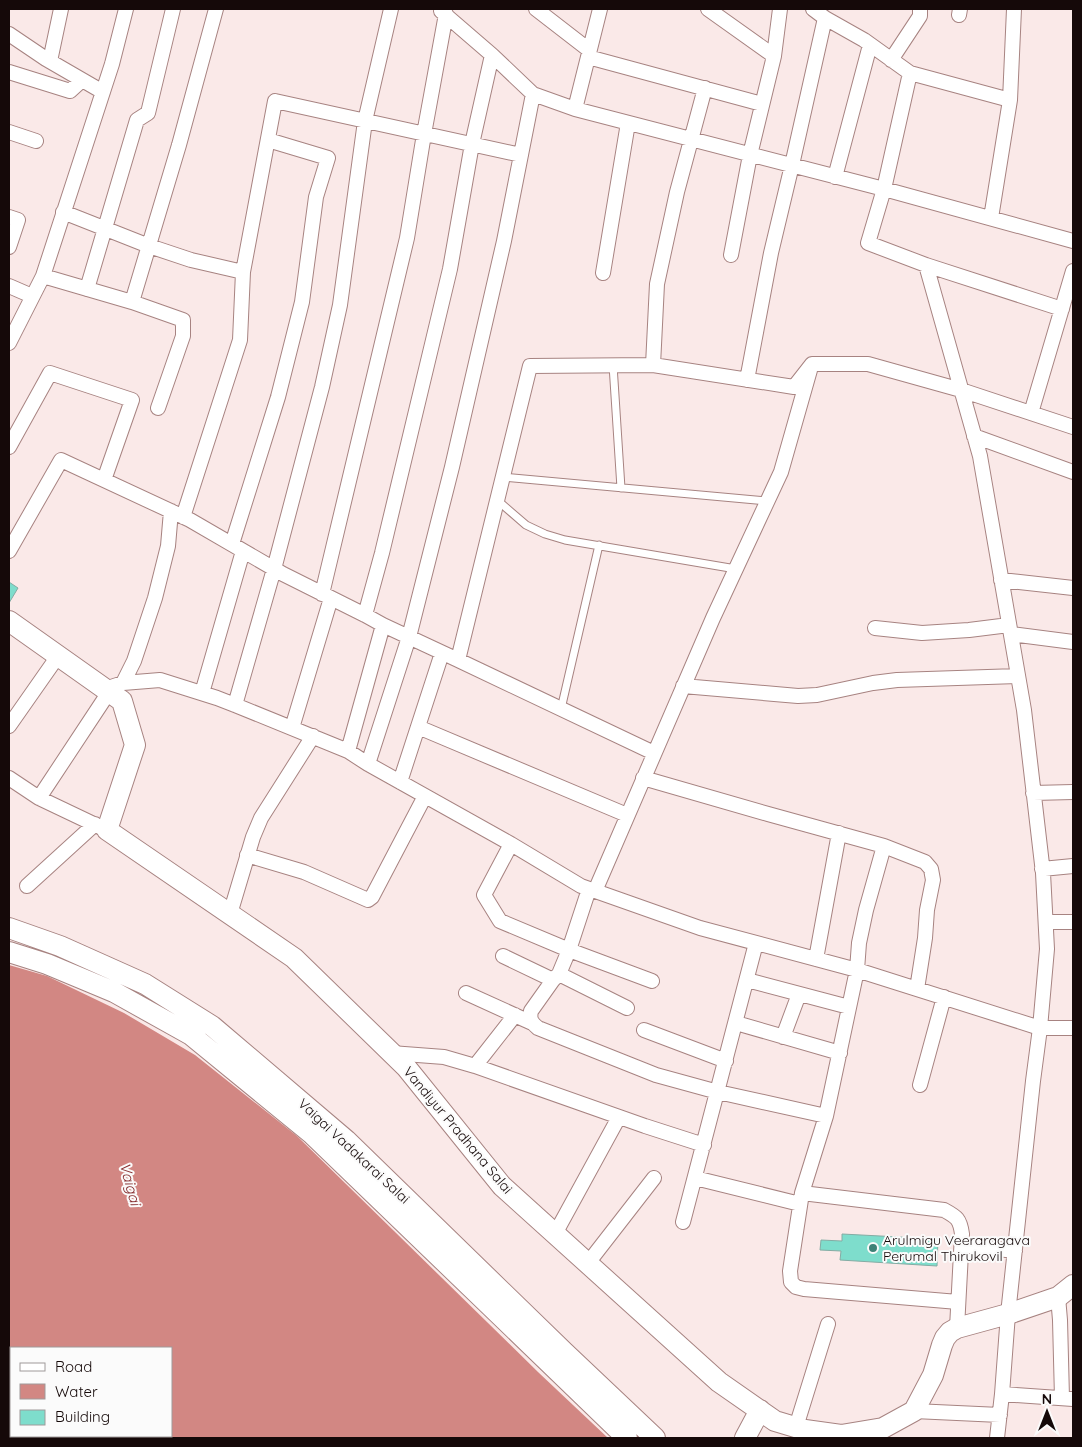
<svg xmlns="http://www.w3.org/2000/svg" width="1082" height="1447" viewBox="0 0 1082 1447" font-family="Quicksand,sans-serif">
  <rect width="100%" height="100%" fill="#fae9e8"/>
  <path fill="#d28783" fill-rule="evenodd" d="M9,965L47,976L124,1013L195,1055L297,1136L538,1372L608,1438H9ZM11,1348H171V1436H11Z"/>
  <path fill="#7eddcc" stroke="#84aca4" d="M9,582L18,588L9,603Z
    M842,1234L938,1239L937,1266L840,1260L841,1251L820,1250L821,1240L842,1241Z"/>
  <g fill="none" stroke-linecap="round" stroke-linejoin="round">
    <g stroke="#a78381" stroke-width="9">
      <path id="lane" d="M613,365L621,488
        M503,477L767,501
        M497,500L526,525L545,534L565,540L736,569
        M561,709L599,545"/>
    </g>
    <g stroke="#a78381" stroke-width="16">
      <path id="street" d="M536,9L589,50
        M708,9L774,56
        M813,9L825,18L864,40L910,73L884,189L868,243L926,265L980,456L1024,710L1043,873L1047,949L1040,1028L1033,1081L1008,1314L1002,1394L997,1438
        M441,11L492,55L533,94
        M959,15L960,9
        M9,34L46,59L103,92
        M588,57L600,9
        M891,60L920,16V9
        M50,61L61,9
        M9,72L70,91L82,80
        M910,73L1010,100L1014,9
        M575,109L588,57L762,104
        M9,132L36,141
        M835,177L870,45
        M63,212L149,246L191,260L243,272
        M9,217L18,220L9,247
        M991,218L1010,100
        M731,255L750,155L774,56L780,9
        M926,265L1062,309
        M603,273L628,123
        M43,276L112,64L126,9
        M9,286L32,296
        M87,289L137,120L148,113L173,9
        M132,302L183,320V336L158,408
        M9,343L43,276L132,302L179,145L216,9
        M653,365L657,284L677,192L705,88
        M747,380L771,253L792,165L825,18
        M1031,413L1073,271
        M974,436L1073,472
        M9,447L50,373L132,400L104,480
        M183,517L240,340L243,272L275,101L521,155
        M232,544L278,397L302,302L316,197L328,158L268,140
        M9,551L61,460L190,520L283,574L365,615L383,625L458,660L530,366L653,365L794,387L812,364H868L961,390L1073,427
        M1001,580L1073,588
        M322,594L407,238L424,134L446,14
        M365,615L382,553L450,269L472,144L492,55
        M875,628L922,633L969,630L1009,625
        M1011,634L1073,642
        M458,660L654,753
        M123,683L134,661L155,598L168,546L171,511
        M683,686L798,696L817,695L873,683L897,680L1018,676
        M105,689L123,683L160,680L217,698L235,705L348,751L368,764L511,844L581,886L700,928L857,970L1040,1028H1073
        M202,693L243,551
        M235,705L274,569L322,387L340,305L365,121L391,9
        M9,726L58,656
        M418,727L627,815
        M292,728L331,598
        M348,751L383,625
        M368,764L409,637L452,467L504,241L533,94L575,109L884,189L1073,241
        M9,778L39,798L109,692
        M643,778L768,814L884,846L925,862L931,869L933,880L927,910L925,938L917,989
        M400,782L442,653
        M1033,793L1073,792
        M39,798L102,828
        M511,844L484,895L500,921L569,950L652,981
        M247,855L304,872L368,900L372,897L425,796
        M1042,869L1073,866
        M27,886L95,824
        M589,889L569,950L559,974L553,980L531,1011C529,1020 532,1023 538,1028L656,1075L718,1092L826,1116
        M595,891L713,618L781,472L810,370
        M230,914L253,837L261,818L313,736
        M1046,922H1073
        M503,956L553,980
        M816,959L839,833
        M559,974L627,1008
        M747,980L849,1007
        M466,993L532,1023
        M736,1023L840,1053
        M644,1030L726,1061
        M783,1037L799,994
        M391,1053L444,1057L475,1066L645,1126L704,1145
        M475,1066L515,1015
        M920,1085L944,997
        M695,1178L800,1204
        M802,1193L826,1116L857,970L859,943L866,910L884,846
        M683,1222L756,943
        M555,1234L619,1117
        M962,1245L1015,1251
        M588,1263L654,1178
        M1058,1297L1060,1320L1062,1398
        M957,1328L962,1234C960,1219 957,1217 944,1210L802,1193L790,1271L791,1282L796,1287L804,1289L958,1302
        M1002,1394L1073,1399
        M914,1411L1000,1415
        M796,1427L828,1324"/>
    </g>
    <g stroke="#a78381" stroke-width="22">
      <path id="secondary" d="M9,621L122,701L135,745L107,830L294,958L406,1067L502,1186L719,1382L775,1421L805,1430L841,1435L883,1428L914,1411L933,1375L942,1345L945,1338L950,1332L957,1328L1008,1314L1058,1297L1073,1285
        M9,928L60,946L145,984L212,1026L346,1140L564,1352L655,1438
        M9,952L47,964L114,992L191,1035L312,1134L627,1438
        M745,1438L760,1410"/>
    </g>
    <use href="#lane" stroke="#fff" stroke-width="7"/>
    <use href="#street" stroke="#fff" stroke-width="14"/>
    <use href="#secondary" stroke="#fff" stroke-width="20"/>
  </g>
  <circle fill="#3d8277" stroke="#fbfbfb" stroke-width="2" cx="873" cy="1248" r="5"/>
  <g text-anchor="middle" stroke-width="4" stroke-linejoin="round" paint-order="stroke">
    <g font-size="14" fill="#150909" stroke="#fbfbfb">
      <text transform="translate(458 1130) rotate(50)" y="5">Vandiyur Pradhana Salai</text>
      <text transform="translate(354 1151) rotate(43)" y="5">Vaigai Vadakarai Salai</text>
    </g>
    <g font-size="14" fill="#150909" stroke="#fbfbfb" text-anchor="start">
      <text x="883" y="1245">Arulmigu Veeraragava<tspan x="883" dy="16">Perumal Thirukovil</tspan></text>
    </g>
    <g font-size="15" font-style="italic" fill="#852c2e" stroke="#fbfbfb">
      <text transform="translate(130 1184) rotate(75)" y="5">Vaigai</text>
    </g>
  </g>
  <rect width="1082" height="1447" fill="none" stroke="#150909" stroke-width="20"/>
  <rect x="10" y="1347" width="162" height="90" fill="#fbfbfb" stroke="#9f9a9a"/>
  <rect x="20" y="1363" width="25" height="8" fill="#ffffff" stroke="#9f9a9a"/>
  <text x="55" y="1372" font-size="15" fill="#150909">Road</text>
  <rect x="20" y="1384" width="25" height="15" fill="#d28783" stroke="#9f9a9a"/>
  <text x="55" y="1397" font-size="15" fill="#150909">Water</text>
  <rect x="20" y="1410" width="25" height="15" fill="#7eddcc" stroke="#9f9a9a"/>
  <text x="55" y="1422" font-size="15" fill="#150909">Building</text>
  <g transform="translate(1047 1412)" stroke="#fbfbfb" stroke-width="4" paint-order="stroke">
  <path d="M0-4L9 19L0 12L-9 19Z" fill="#150909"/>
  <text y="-8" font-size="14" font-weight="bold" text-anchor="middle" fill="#150909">N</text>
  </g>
</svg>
